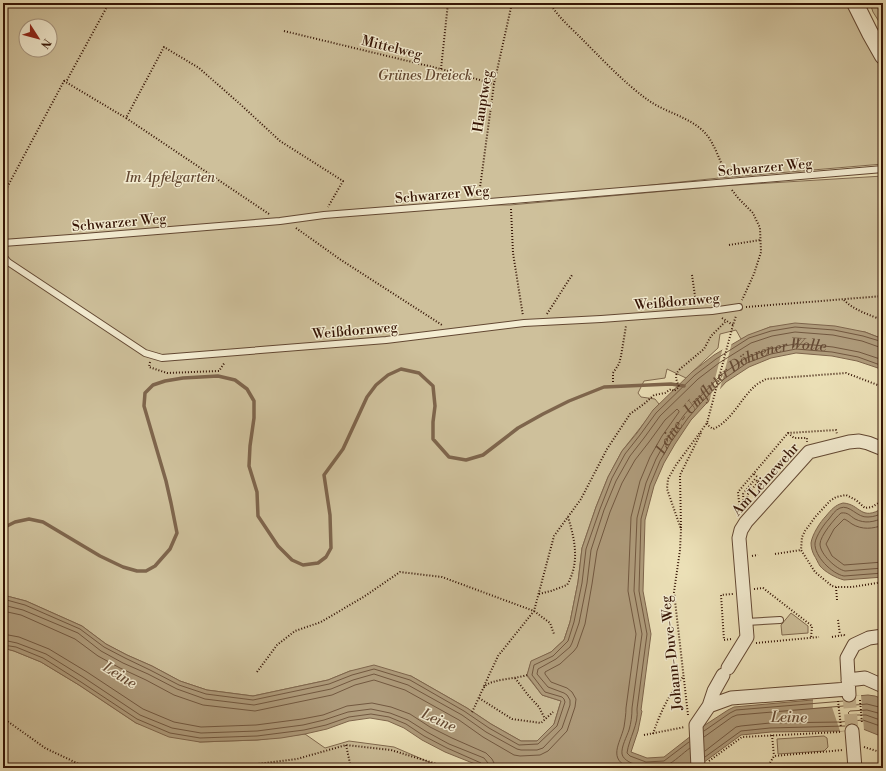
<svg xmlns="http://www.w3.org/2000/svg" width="886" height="771" viewBox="0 0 886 771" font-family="'Libre Bodoni',serif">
  <rect width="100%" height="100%" fill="#eee3ba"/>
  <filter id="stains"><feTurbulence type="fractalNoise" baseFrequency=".005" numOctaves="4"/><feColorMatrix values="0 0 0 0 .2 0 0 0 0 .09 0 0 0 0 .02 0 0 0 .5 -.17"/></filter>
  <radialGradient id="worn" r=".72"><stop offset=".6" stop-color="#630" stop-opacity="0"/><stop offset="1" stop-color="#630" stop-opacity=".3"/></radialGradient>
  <path fill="#cec09b" stroke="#816a50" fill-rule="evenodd" d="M3,3H851L873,54L883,66V164L719,178L480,203V205H510L721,186L883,176V339L865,332L770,327L741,339L736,330L720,334L718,348L705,360L686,378L667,369L665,378L644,381L638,393L641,397L655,399L659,404L622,451L608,477L596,507L582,548L578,582L570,622L564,640L551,652L531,662L527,676L542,695L561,701L554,724L537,741H521L491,724L467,708L411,676L350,671L328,680L253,696L207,690L180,681L152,666L127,655L106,644L82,626L26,601L3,595ZM26,26H50V50H26Z
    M870,3H883V28L873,12Z
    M791,613L808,626V633L782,635L781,625Z
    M3,648L14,651L41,662L79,685L136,723L200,742L228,741L257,740L305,734L325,748L349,741L394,747L443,768H3Z
    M824,736L827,738L828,747L824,751L778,754L777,739Z"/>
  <path fill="#af9c7c" stroke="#7e654c" d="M795,323L835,326L865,332L883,339V370L875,367L857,361L832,356L796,353L771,358L749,367L726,382L704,406L691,420L675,444L664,463L654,486L645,520L643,591L651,634L641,710L642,711L638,731L631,752L647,758L664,757L705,725L728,710L734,707L868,695L875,696L883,699V737L863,729L840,731L771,732L741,735L696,768H485L445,752L422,740L404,728L388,721L370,718L349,721L327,729L305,734L281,738L257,740L228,741L200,742L169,737L136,723L79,685L41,662L14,651L3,648V595L26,601L82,626L106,644L127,655L152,666L180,681L207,690L253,696L328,680L350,671L374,665L411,676L467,708L491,724L521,741H537L554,724L561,701L542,695L527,675L531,661L551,652L564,640L570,622L578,582L582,548L596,507L608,477L622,451L637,433L653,410L692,372L714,355L748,335L770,327Z
    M843,503C861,504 860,522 883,508V577L844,580C836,578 825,572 820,566C818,563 816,558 814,555C812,551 811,547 811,543C812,535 820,522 826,516C831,510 835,505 843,503Z"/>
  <path fill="#eee3ba" d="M732,342L719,393L709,403L723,347Z
    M861,695L864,730L840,731L832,707L813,708V699Z"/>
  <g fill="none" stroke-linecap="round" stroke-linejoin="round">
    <g stroke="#725840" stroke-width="1">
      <path d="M883,513C878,515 874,517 868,517C857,518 850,504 840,508C835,510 832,515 829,519C824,524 816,536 815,543C814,556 832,574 844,576L883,573"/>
      <path d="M883,518C874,522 865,524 855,519C850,516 848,512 841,513C835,518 820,536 820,544C820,554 836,569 845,571L883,568"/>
      <path d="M883,525C873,529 862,530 852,524C849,522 847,520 844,519L834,529L826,544L832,556L844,565L883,562"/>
      <path d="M3,599L25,605L80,629L104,647L125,658L150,670L179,685L206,694L253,700L329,684L352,675L374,669L410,680L464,711L489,728L519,745L538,744L557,726L565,702L564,699L562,697L545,692L532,675L534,665L553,656L568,641L574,622L582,583L586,549L600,509L612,478L625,454L640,435L656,413L695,375L716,359L749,338L771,331L795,327L834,330L863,336L883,342"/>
      <path d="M3,605L23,610L78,633L101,651L123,663L148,674L177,689L205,699L254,705L331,689L353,680L374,674L408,685L462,715L486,732L517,749L521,750H537L543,748L562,728L570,705V700L567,695L564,693L548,687L537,674L538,669L556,659L570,647L572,643L579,623L587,583L591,550L604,510L616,481L630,456L644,438L660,416L698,379L719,363L751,343L772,336L795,332L833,335L862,341L879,347H883"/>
      <path d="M3,611L21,615L75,639L98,656L120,668L146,680L174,695L203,705L255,711L332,695L355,685L374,680L405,690L459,720L483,737L514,755L520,756L540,755L548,751L567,731L575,707L576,699L572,692L567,688L551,682L545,674V672L560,664L574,651L577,647L585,624L592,584L597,551L610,512L622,483L635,460L649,442L665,420L676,410L677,409L679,411V412L662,436L650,457L640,481L631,517L628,591L636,634L626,708C626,714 625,720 624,727C620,744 607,759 630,768"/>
      <path d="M3,634L19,637L49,649L87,672L143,709L174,722L201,727L256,725L302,719L323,715L347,706L372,703L391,707L410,714L430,727L452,738L486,753L492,759L494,763L495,768"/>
      <path d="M3,640L17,643L46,654L83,677L140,715L172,728L201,733L257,731L303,725L324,720L348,712L371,709L390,713L408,720L427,732L449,744L484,758L488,763L489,768"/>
      <path d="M3,645L16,647L43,658L81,682L137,719L170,733L200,738L257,736L304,730L326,725L349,717L371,714L389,717L406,724L424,736L447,748L481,763L483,765L484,768"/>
      <path d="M883,714L878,713L867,710L850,711L848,713L850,715H866L883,721"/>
      <path d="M704,731L730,713L736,710L844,701"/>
      <path d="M704,737L732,717L737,715L867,704L883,708"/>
      <path d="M689,742L664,761L646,762L630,756L627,753C629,738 639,724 637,709L647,634L639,591L641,519L650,485L660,461L671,442L688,418L701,403L724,379L747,363L771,354L796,349L832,352L858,357L883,366"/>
      <path id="s1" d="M690,748C683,753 674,762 667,765C657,769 625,767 622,754C621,747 627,736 629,730C631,723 632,716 632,708L642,634L634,591L637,518L646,483L656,459L667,439L684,415L697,400L721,375L744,359L769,349L795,344L814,345L833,347L859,352L883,360"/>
      <path d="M705,751L736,727L741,726L770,723L840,722L863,720L883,727"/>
      <path d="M705,757L741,731L770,728L846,726"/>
    </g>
    <path stroke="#7e654c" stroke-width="3.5" d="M3,528L15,522L29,519L43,522L100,556L123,567L137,571H146L155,566L170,549L177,533L171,503L166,481L144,406L145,393L153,385L165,381L183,378L218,376L235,380L247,389L254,401V418L250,446L249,466L257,492L258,516L278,546L292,560L303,565L318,563L326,557L331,548L330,515L324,475L343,449L367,397L376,385L388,375L401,369L419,373L433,386L435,406L433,422V439L449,457L466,460L483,455L518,428L543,414L569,401L604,387L671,384L684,386"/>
    <path stroke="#c9b996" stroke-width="13" stroke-dasharray="13 6" stroke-linecap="butt" d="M849,695L852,731"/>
    <g stroke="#624732" stroke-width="8">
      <path id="service" d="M3,243L84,237L280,221L324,215L478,203L883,169
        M3,256L8,262L145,353L162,358L386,340L524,323L601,319L696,312L712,311L739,307
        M746,622L780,620"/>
    </g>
    <g stroke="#624732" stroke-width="15">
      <path id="minor" d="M728,668L747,637L739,538L741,530L746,522L809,452L849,442L859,441L868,443L883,449
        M848,680L865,678L883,686
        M849,695L847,658L854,645L869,638L883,636
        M709,706L731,698L848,689
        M852,731L855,768
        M698,768L696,725L709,706L714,691L723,675"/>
    </g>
    <g stroke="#624732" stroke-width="18">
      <path id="tertiary" d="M855,3L870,33L883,56"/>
    </g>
    <path stroke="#341304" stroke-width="2" stroke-dasharray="1 2" stroke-linecap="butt" d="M550,3C557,16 570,27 581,38C601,58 624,83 648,100C666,113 691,117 706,134C714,143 721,163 726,175
      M284,31L441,69L494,84
      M441,69L448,3
      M64,81L67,80L109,3
      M732,190L738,198L753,213L760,228L761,252L754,274L742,300
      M3,195L64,81L126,118
      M479,195L494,84L512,3
      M511,209L513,253L523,316
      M269,214L126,118L164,47L199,68L240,104L280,141L343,181L328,207
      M296,228L341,260L442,325
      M729,245L760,240
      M692,275L696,303
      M844,300C852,309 871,316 883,320
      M746,307L883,296
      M547,314L572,275
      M722,318L733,325
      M150,362L149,367L167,373L219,371L225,362
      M613,382V373L619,364L621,356L626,326
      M707,423L709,426L713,429C731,422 741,398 755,386C758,383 763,381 766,379L846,373L883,387
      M788,433L794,438H807V442
      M754,474L765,484
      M883,500L872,507L865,508L856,500L846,495L836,497L830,501L816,516L805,531L802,537L801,550L815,572L832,586L836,587H852L883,582
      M748,503L747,495L758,482
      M744,506L743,494L755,479L758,482L760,479
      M740,511L738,492L788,433L836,430L837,434
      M681,528L680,475L701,433
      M775,554L801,550
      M752,556L758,555
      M836,587L837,600
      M754,589L763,588L812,626L811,638
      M539,594L551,591L567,585C580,563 575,540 568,517
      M838,620L840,635
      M832,637L844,635L846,637
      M731,639L724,640L721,595L733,594
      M756,643L819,637
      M257,672L277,645L295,631L321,622L365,596L400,572L442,577L534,611L550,623L554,634
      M515,678L528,695L539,707L545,719
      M484,686L498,656L534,611L554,536L581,499L607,449L630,414L644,404L654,395L665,393L671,389L674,391L679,387C676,379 674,375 680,369L704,349L711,336L726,321
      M479,698L512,719L541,723L553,712
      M860,700L862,723
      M838,701L841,727
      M472,712C475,707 482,689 485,686C492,679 516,679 527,675
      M688,715L674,592L680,550L681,529L667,489L668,479L676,465L707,423L733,325L736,316
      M3,718L45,748L81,765L98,768
      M653,734C660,713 669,694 683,677
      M644,735L685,727
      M772,735L774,756
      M346,745L351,768
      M864,747L883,753
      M709,761L742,737L840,732
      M226,768L297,759L346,745L391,750L450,768
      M767,768L774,756L843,750"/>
    <use href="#service" stroke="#f4edd2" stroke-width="6"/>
    <use href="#minor" stroke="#f4edd2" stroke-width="13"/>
    <use href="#tertiary" stroke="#f4edd2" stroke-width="16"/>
  </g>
  <g text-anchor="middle" stroke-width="3" stroke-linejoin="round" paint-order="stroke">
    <g font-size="14" fill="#341304" stroke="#f4edd2">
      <text transform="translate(392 47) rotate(14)" y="5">Mittelweg</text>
      <text transform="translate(482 101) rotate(-81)" y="5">Hauptweg</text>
      <text transform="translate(765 167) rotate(-5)" y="5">Schwarzer Weg</text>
      <text transform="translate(442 194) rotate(-5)" y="5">Schwarzer Weg</text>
      <text transform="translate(119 222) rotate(-5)" y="5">Schwarzer Weg</text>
      <text transform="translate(677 301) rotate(-5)" y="5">Weißdornweg</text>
      <text transform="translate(355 330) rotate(-5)" y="5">Weißdornweg</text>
      <text transform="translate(765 479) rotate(-48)" y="5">Am Leinewehr</text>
      <text transform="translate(671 653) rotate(-96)" y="5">Johann-Duve-Weg</text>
    </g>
    <g font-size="14" font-style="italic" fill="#624731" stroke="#f4edd2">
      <text x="425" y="80">Grünes Dreieck</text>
      <text x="170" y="182">Im Apfelgarten</text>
    </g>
    <g font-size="15" font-style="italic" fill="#654a34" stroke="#f4edd2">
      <text dy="5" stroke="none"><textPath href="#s1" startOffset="493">Leine - Umfluter Döhrener Wolle</textPath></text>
      <text transform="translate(120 675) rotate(32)" y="5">Leine</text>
      <text transform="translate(789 717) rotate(1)" y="5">Leine</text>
      <text transform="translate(439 720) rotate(24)" y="5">Leine</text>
    </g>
  </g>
  <rect width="886" height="771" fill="none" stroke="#eee3ba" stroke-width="16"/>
  <rect x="4" y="4" width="878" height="763" fill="none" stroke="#341304" stroke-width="2"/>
  <rect x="8" y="8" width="870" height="755" fill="none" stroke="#341304"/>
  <g transform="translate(38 38) rotate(126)"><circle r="19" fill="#f4edd2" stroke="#a79680"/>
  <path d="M0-3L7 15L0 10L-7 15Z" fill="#8f2418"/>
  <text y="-6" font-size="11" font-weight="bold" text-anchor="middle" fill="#341304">N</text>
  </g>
  <rect width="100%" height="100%" filter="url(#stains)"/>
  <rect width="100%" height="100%" fill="url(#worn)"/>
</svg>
